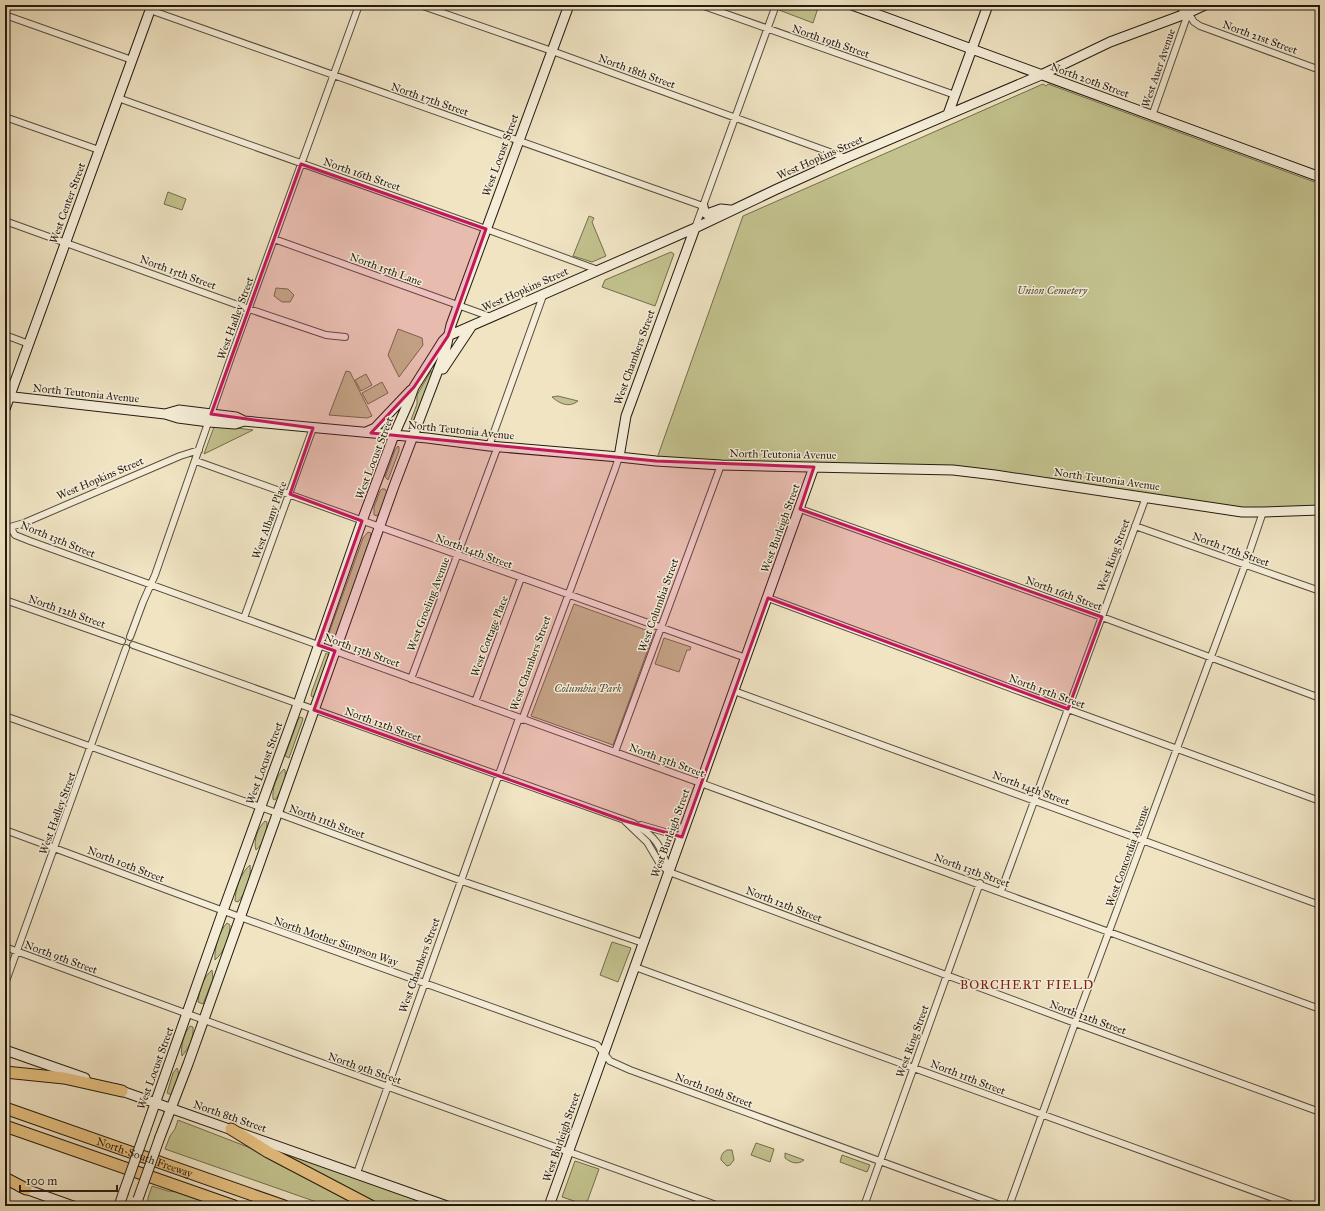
<svg xmlns="http://www.w3.org/2000/svg" width="1325" height="1211" viewBox="0 0 1325 1211" font-family="'IM FELL Great Primer',serif">
  <rect width="100%" height="100%" fill="#f0e4c3"/>
  <filter id="stains"><feTurbulence type="fractalNoise" baseFrequency=".005" numOctaves="4"/><feColorMatrix values="0 0 0 0 .2 0 0 0 0 .09 0 0 0 0 .02 0 0 0 .5 -.17"/></filter>
  <radialGradient id="worn" r=".72"><stop offset=".6" stop-color="#630" stop-opacity="0"/><stop offset="1" stop-color="#630" stop-opacity=".3"/></radialGradient>
  <path fill="#c2c28e" stroke="#726e4f" d="M781,5H819L813,23L779,10Z
    M1043,84L1046,86L1048,84L1320,184V510L1263,512L995,475L656,461L743,216Z
    M168,192L186,199L182,210L164,204Z
    M589,216L594,218L592,222L606,256L592,262L573,256Z
    M671,252L674,254L655,306L602,287L605,280Z
    M276,288L288,289L294,295L290,302H282L274,296Z
    M398,329L422,338L423,345L399,377L388,355Z
    M346,371L350,372L372,416L367,418L329,415Z
    M431,371L434,372L413,422L411,426L409,425L417,404V395Z
    M366,374L372,385L361,391L355,380Z
    M382,382L388,393L368,404L362,393Z
    M558,396L578,401C569,408 560,404 552,397Z
    M220,426L253,430L204,454L214,427Z
    M398,446L399,447V451L388,480L385,477L395,450Z
    M382,489H385L387,493L381,510L377,516L374,515V507L380,491Z
    M368,532L371,533L370,541L337,635L331,642L329,641V633L363,538Z
    M574,604L654,633L613,745L531,716Z
    M664,638L691,647L690,650H687L679,672L655,664Z
    M326,653L329,655L315,694L313,697L311,696L312,691Z
    M300,717L303,718L302,722L289,758L285,756L298,720Z
    M284,769L285,770C287,779 281,792 275,800L273,799C272,789 276,776 284,769Z
    M265,821L267,822C267,831 264,844 256,850C253,840 258,828 265,821Z
    M250,865C252,876 245,894 238,902L235,901C235,890 241,872 250,865Z
    M227,923L230,925C230,935 224,953 215,960C214,949 219,931 227,923Z
    M612,942L631,948L618,982L600,975Z
    M212,970L213,979L203,1004L198,1002C199,992 203,977 212,970Z
    M190,1026L193,1027C194,1037 189,1048 182,1056C180,1048 184,1033 190,1026Z
    M177,1068C181,1074 175,1087 172,1095L167,1093L173,1073Z
    M178,1120L253,1149L364,1206H328L165,1149L170,1136L175,1129Z
    M756,1143L774,1149L770,1162L751,1155Z
    M727,1150H732L734,1160L730,1165L727,1166L721,1160C721,1155 722,1153 727,1150Z
    M282,1152L433,1206H381L281,1154Z
    M785,1153L804,1160C798,1165 791,1163 785,1158Z
    M842,1155L870,1165L867,1172L840,1162Z
    M575,1161L599,1169L586,1205L562,1197Z
    M152,1186L168,1191L176,1192L216,1206H147L148,1198Z"/>
  <g fill="none" stroke-linecap="round" stroke-linejoin="round">
    <g stroke="#564d3d" stroke-width="8">
      <path id="street" d="M420,5L552,51L846,158
        M701,5L955,95
        M1177,5L1188,13L1194,22L1200,26L1320,70
        M150,10L703,206
        M5,15L132,60
        M118,98L486,229L598,270
        M1152,116L1191,5
        M5,117L99,150
        M5,221L249,309L326,335L345,337
        M695,228L776,5
        M274,239L491,317
        M5,335L29,344
        M489,446L544,293
        M199,450L180,456L24,523L10,527L15,535L30,541C460,696 891,851 1320,1009
        M196,461L746,658
        M800,509L1102,617L1320,698
        M1135,526L1320,591
        M768,598L1024,693L1320,801
        M5,600L122,641
        M244,618L313,428
        M130,637L143,602L155,575L231,357L359,5
        M133,645L633,823C657,837 661,846 669,872
        M411,679L498,446
        M734,691L1320,905
        M475,702L521,578
        M5,716L277,813L462,881L643,943
        M522,720L615,469L619,457
        M615,752L721,465
        M625,821L647,842L660,864L669,872L1075,1023L1320,1112
        M641,825L682,837
        M5,830L54,848L240,917L597,1045L610,1061L630,1070L1003,1206
        M1001,891L1146,497
        M5,947L297,1054L719,1206
        M635,967L1295,1206
        M5,984L126,648
        M357,1173L519,718
        M864,1206L980,883
        M1009,1206L1075,1023L1245,565L1263,512"/>
    </g>
    <g stroke="#231b10" stroke-width="11">
      <path id="secondary" d="M852,5L1320,177
        M948,114L988,5
        M703,206L704,212L707,214L721,209L730,210
        M443,369L471,327
        M5,396L165,414L178,418L209,422L235,424L244,421
        M5,409L152,5
        M165,414L179,410L236,417L244,421L427,438L489,446L619,457L656,461L721,465L953,470L995,475L1242,512H1263L1320,510
        M366,432L375,428L411,390
        M619,457L626,416L695,228
        M5,1050L85,1078
        M116,1089L447,1206
        M145,1132L223,911L298,704L362,521L394,435L409,401L414,387L443,341L448,336L695,228L777,189L846,158L1041,75L1110,42L1188,13L1205,5
        M160,1137L188,1064L394,486L445,352L451,325L569,5
        M20,1187L73,1206
        M119,1206L123,1194
        M549,1206L814,467"/>
    </g>
    <g stroke="#231b10" stroke-width="13">
      <g id="highway">
        <path d="M5,1072L64,1078L122,1091"/>
        <path id="s1" d="M5,1108L284,1206"/>
        <path d="M5,1126L234,1206"/>
        <path d="M231,1129L268,1152L371,1206"/>
        <path d="M5,1178L26,1189"/>
      </g>
    </g>
    <use href="#street" stroke="#f5edd8" stroke-width="6"/>
    <use href="#secondary" stroke="#f5edd8" stroke-width="9"/>
    <use href="#highway" stroke="#e8c282" stroke-width="11"/>
    <g stroke="#231b10" stroke-width="11" stroke-linecap="butt">
      <path id="secondary-bridge" d="M123,1194L145,1132
        M138,1199L160,1137"/>
    </g>
    <use href="#secondary-bridge" stroke="#f5edd8" stroke-width="9"/>
  </g>
  <path fill="#c2185b" fill-opacity="0.2" stroke="#c2185b" stroke-width="3" stroke-linejoin="round" d="M301,164L486,229L448,336L414,387L371,433L656,461L814,467L800,509L1102,617L1068,709L768,598L682,837L625,821L314,710L335,651L318,645L362,521L290,494L313,428L211,414Z"/>
  <g text-anchor="middle" stroke-width="3" stroke-linejoin="round" paint-order="stroke">
    <g font-size="11" fill="#231b10" stroke="#f5edd8">
      <text transform="translate(1260 37) rotate(20)" y="4">North 21st Street</text>
      <text transform="translate(831 41) rotate(19)" y="4">North 19th Street</text>
      <text transform="translate(1158 68) rotate(-71)" y="4">West Auer Avenue</text>
      <text transform="translate(637 71) rotate(20)" y="4">North 18th Street</text>
      <text transform="translate(1090 80) rotate(20)" y="4">North 20th Street</text>
      <text transform="translate(430 99) rotate(19)" y="4">North 17th Street</text>
      <text transform="translate(500 155) rotate(-70)" y="4">West Locust Street</text>
      <text transform="translate(820 157) rotate(-24)" y="4">West Hopkins Street</text>
      <text transform="translate(362 174) rotate(19)" y="4">North 16th Street</text>
      <text transform="translate(67 203) rotate(-70)" y="4">West Center Street</text>
      <text transform="translate(386 269) rotate(20)" y="4">North 15th Lane</text>
      <text transform="translate(178 272) rotate(20)" y="4">North 15th Street</text>
      <text transform="translate(525 289) rotate(-24)" y="4">West Hopkins Street</text>
      <text transform="translate(235 318) rotate(-70)" y="4">West Hadley Street</text>
      <text transform="translate(634 357) rotate(-70)" y="4">West Chambers Street</text>
      <text transform="translate(86 393) rotate(6)" y="4">North Teutonia Avenue</text>
      <text transform="translate(461 430) rotate(6)" y="4">North Teutonia Avenue</text>
      <text transform="translate(783 454) rotate(1)" y="4">North Teutonia Avenue</text>
      <text transform="translate(374 458) rotate(-69)" y="4">West Locust Street</text>
      <text transform="translate(100 478) rotate(-23)" y="4">West Hopkins Street</text>
      <text transform="translate(1107 479) rotate(8)" y="4">North Teutonia Avenue</text>
      <text transform="translate(269 520) rotate(-70)" y="4">West Albany Place</text>
      <text transform="translate(780 528) rotate(-70)" y="4">West Burleigh Street</text>
      <text transform="translate(58 539) rotate(22)" y="4">North 13th Street</text>
      <text transform="translate(1231 549) rotate(20)" y="4">North 17th Street</text>
      <text transform="translate(474 551) rotate(20)" y="4">North 14th Street</text>
      <text transform="translate(1113 555) rotate(-70)" y="4">West Ring Street</text>
      <text transform="translate(1064 593) rotate(20)" y="4">North 16th Street</text>
      <text transform="translate(428 604) rotate(-69)" y="4">West Groeling Avenue</text>
      <text transform="translate(658 605) rotate(-70)" y="4">West Columbia Street</text>
      <text transform="translate(67 611) rotate(19)" y="4">North 12th Street</text>
      <text transform="translate(489 636) rotate(-69)" y="4">West Cottage Place</text>
      <text transform="translate(362 650) rotate(20)" y="4">North 13th Street</text>
      <text transform="translate(530 663) rotate(-70)" y="4">West Chambers Street</text>
      <text transform="translate(1047 691) rotate(20)" y="4">North 15th Street</text>
      <text transform="translate(383 724) rotate(20)" y="4">North 12th Street</text>
      <text transform="translate(667 760) rotate(20)" y="4">North 13th Street</text>
      <text transform="translate(264 763) rotate(-70)" y="4">West Locust Street</text>
      <text transform="translate(1031 788) rotate(20)" y="4">North 14th Street</text>
      <text transform="translate(57 813) rotate(-70)" y="4">West Hadley Street</text>
      <text transform="translate(327 821) rotate(20)" y="4">North 11th Street</text>
      <text transform="translate(670 833) rotate(-70)" y="4">West Burleigh Street</text>
      <text transform="translate(1127 856) rotate(-70)" y="4">West Concordia Avenue</text>
      <text transform="translate(126 864) rotate(21)" y="4">North 10th Street</text>
      <text transform="translate(972 870) rotate(20)" y="4">North 13th Street</text>
      <text transform="translate(784 904) rotate(21)" y="4">North 12th Street</text>
      <text transform="translate(336 941) rotate(19)" y="4">North Mother Simpson Way</text>
      <text transform="translate(61 957) rotate(20)" y="4">North 9th Street</text>
      <text transform="translate(419 965) rotate(-70)" y="4">West Chambers Street</text>
      <text transform="translate(1088 1017) rotate(20)" y="4">North 12th Street</text>
      <text transform="translate(912 1041) rotate(-70)" y="4">West Ring Street</text>
      <text transform="translate(155 1068) rotate(-70)" y="4">West Locust Street</text>
      <text transform="translate(365 1068) rotate(19)" y="4">North 9th Street</text>
      <text transform="translate(968 1077) rotate(21)" y="4">North 11th Street</text>
      <text transform="translate(714 1090) rotate(20)" y="4">North 10th Street</text>
      <text transform="translate(230 1116) rotate(19)" y="4">North 8th Street</text>
      <text transform="translate(561 1137) rotate(-71)" y="4">West Burleigh Street</text>
      <text dy="4" stroke="none"><textPath href="#s1" startOffset="148">North-South Freeway</textPath></text>
    </g>
    <g font-size="11" font-style="italic" fill="#534d36" stroke="#f5edd8">
      <text x="1052" y="294">Union Cemetery</text>
      <text x="588" y="692">Columbia Park</text>
    </g>
    <g font-size="13" letter-spacing="1" fill="#7a1f14" stroke="#f5edd8">
      <text x="1027" y="989">BORCHERT FIELD</text>
    </g>
  </g>
  <rect width="1325" height="1211" fill="none" stroke="#f0e4c3" stroke-width="20"/>
  <rect x="6" y="6" width="1313" height="1199" fill="none" stroke="#231b10" stroke-width="2"/>
  <rect x="10" y="10" width="1305" height="1191" fill="none" stroke="#231b10"/>
  <path d="M20 1185v6h97v-6" fill="none" stroke="#231b10" stroke-width="2"/>
  <text x="26" y="1185" font-size="12" fill="#231b10" stroke="#f5edd8" stroke-width="3" paint-order="stroke">100 m</text>
  <rect width="100%" height="100%" filter="url(#stains)"/>
  <rect width="100%" height="100%" fill="url(#worn)"/>
</svg>
